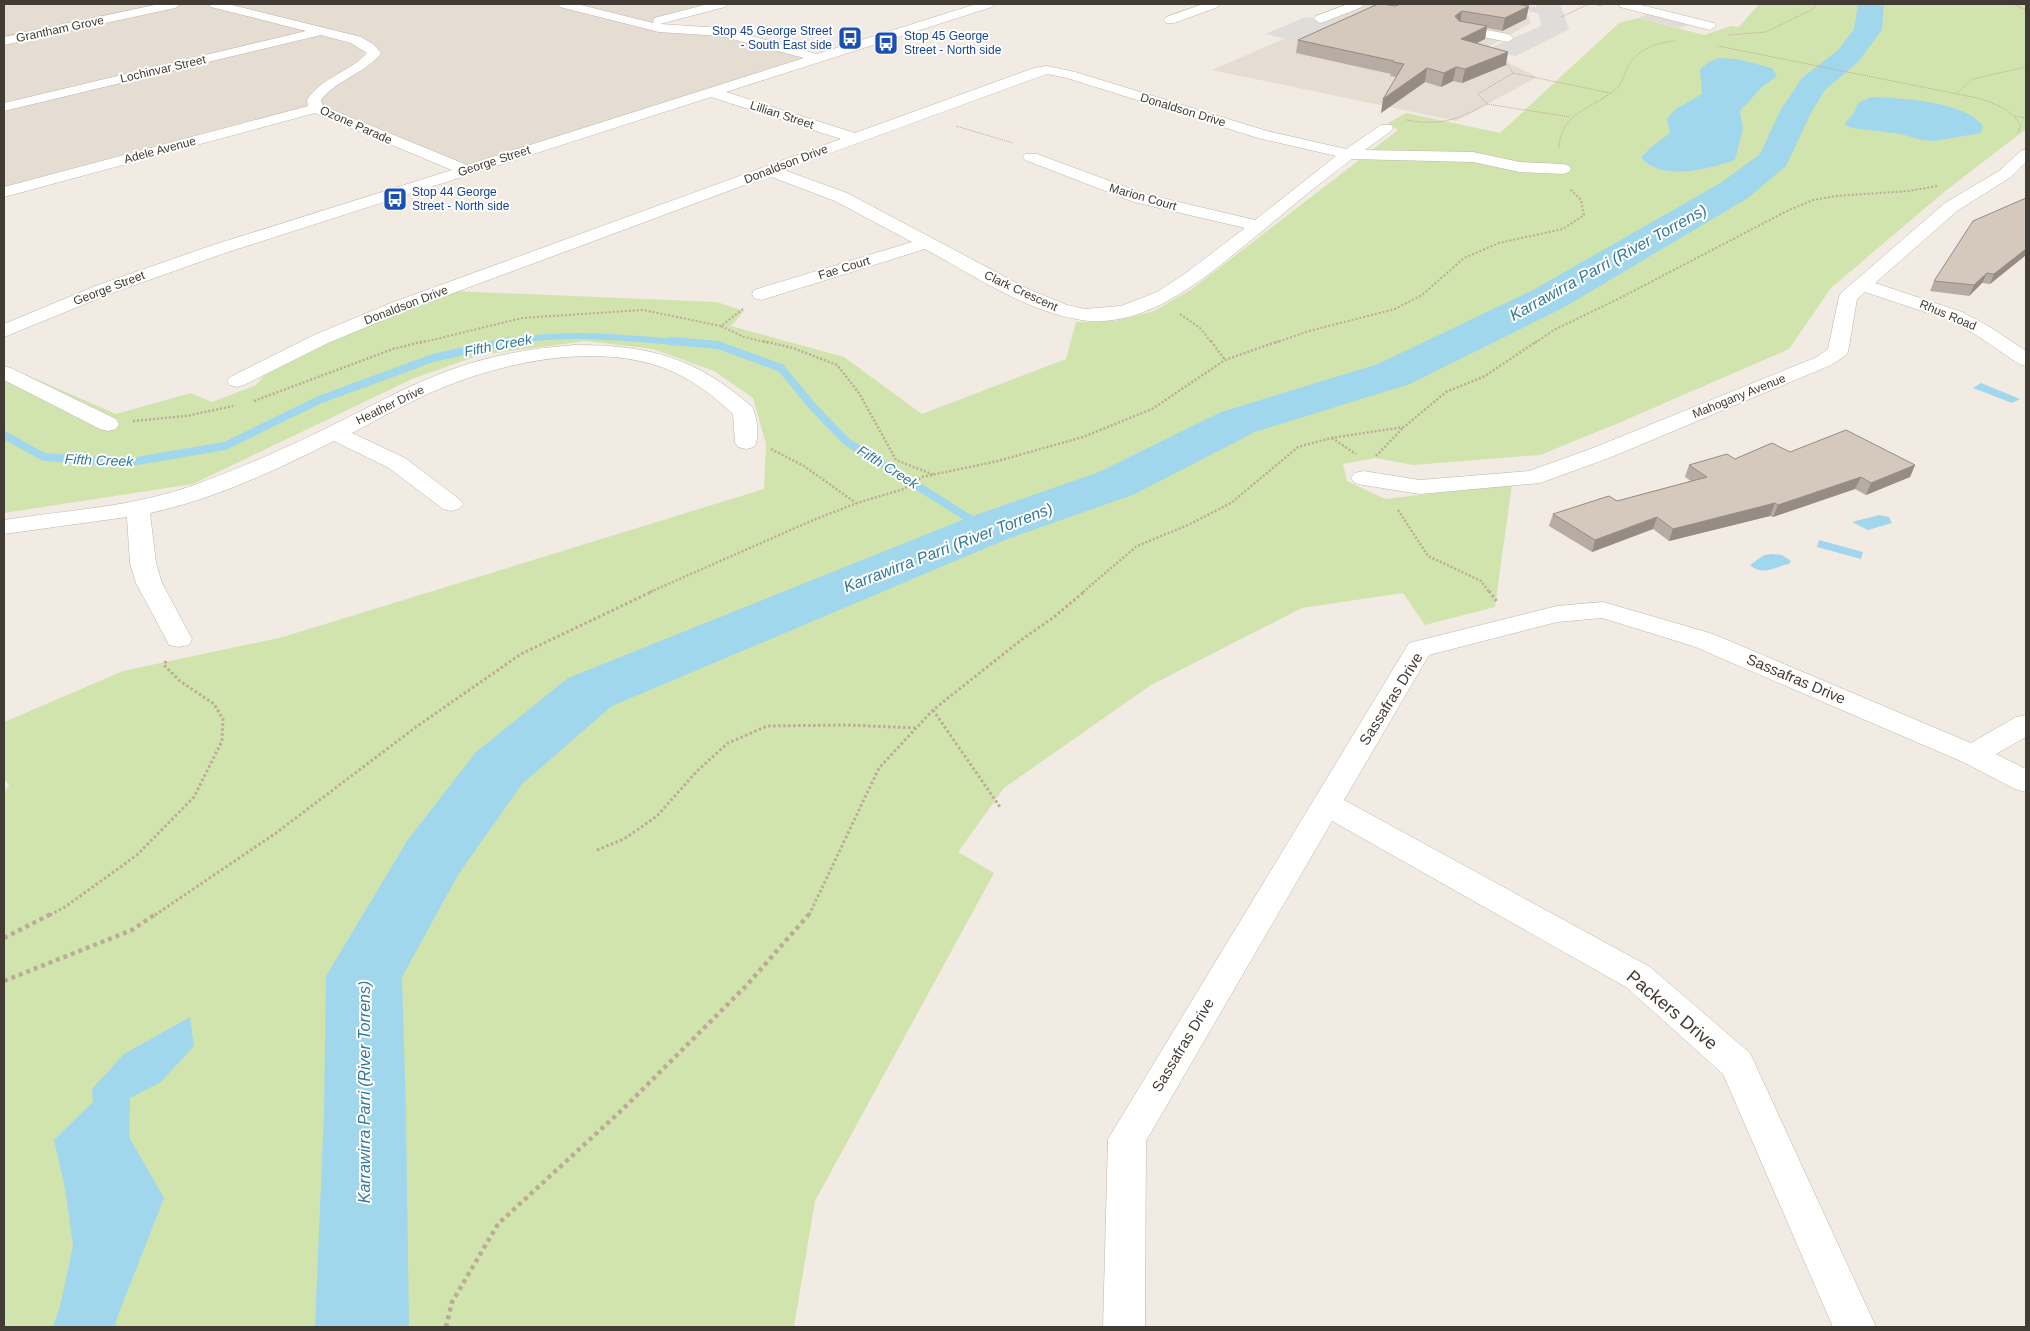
<svg xmlns="http://www.w3.org/2000/svg" width="2030" height="1331" viewBox="0 0 2030 1331" font-family="Arial,sans-serif">
  <rect width="100%" height="100%" fill="#f1ebe4"/>
  <path fill="#e5dcd2" d="M4,4H719L649,23L722,32L817,58L466,170L316,108L4,192Z
    M1364,4H1524L1531,23L1482,50L1537,77L1456,121L1212,70Z"/>
  <path fill="#d2e4ad" d="M1759,4H2026V129L1944,192L1831,288L1789,349L1621,422L1540,455L1413,465L1375,458L1343,464L1347,481L1385,499L1512,484L1495,607L1425,625L1403,593L1302,608L1151,685L1004,788L958,852L994,873L815,1201L794,1327H4V793L9,785L4,779V722L123,671L283,637L764,489L766,444L753,398L714,371L653,349L586,341L480,355L412,379L193,484L4,513V365L116,414L191,393L212,402L256,385L267,372L345,335L452,291L717,302L744,311L731,326L844,357L922,414L1066,359L1076,322L1115,321L1154,311L1192,289L1398,130L1388,123L1406,113L1500,133L1619,23L1638,18L1704,35L1731,26L1739,27Z"/>
  <path fill="#dfdcd9" d="M1536,4H1560L1569,29L1516,56L1485,50L1541,26L1539,13L1529,12L1528,6L1536,7Z
    M1648,14L1689,25L1679,28L1638,18Z
    M1306,17L1341,24L1300,42L1265,34Z"/>
  <path fill="#a1d7ec" d="M1719,58L1737,59L1772,68L1777,76L1761,88L1740,111L1743,129L1735,160C1708,169 1663,182 1641,158L1650,148L1670,133L1667,119L1676,109L1702,94L1700,69L1709,62Z
    M1871,97C1900,98 1965,101 1983,126L1981,133L1934,141L1922,140L1901,134L1852,128L1844,124L1854,113L1858,103Z
    M1981,383L2020,399L2012,403L1973,388Z
    M1879,515L1889,517L1892,523L1868,530L1852,522Z
    M1819,540L1863,552L1861,559L1817,547Z
    M1772,554L1782,555L1791,561L1789,564C1776,566 1763,577 1750,565L1764,555Z
    M190,1017L194,1046L161,1082L130,1098L129,1137L164,1198L117,1318L115,1327H53L60,1306L73,1246L65,1188L54,1140L93,1102L92,1089L124,1054Z"/>
  <g fill="none" stroke-linecap="round" stroke-linejoin="round">
    <path stroke="#a1d7ec" stroke-width="6" d="M504,343C563,330 626,338 686,343"/>
    <path stroke="#a1d7ec" stroke-width="8" d="M670,341L718,345L781,368L813,407L847,442L986,529
      M4,435L44,457L125,463L225,446L319,400L433,358L509,341"/>
    <path fill="#a1d7ec" fill-rule="evenodd" d="M1858,4H1884L1882,30L1858,62L1825,90L1812,111L1786,166L1748,198L1563,308L1410,384L1255,432L1135,494L1005,540L612,706L522,784L458,875L402,977L406,1112L409,1327H315L324,1112L326,976L407,841L476,752L568,678L967,518L1099,472L1221,412L1378,364L1533,290L1722,182L1760,154L1780,111L1802,78L1838,50L1854,29Z"/>
    <g stroke="#bfb5aa" stroke-width="1">
      <path id="minor" d="M159,4H181L175,8L4,45V37Z
        M209,4H228L361,37L373,44L381,53C365,74 337,79 321,100L323,106L467,165L804,58L721,36L659,32L560,7L558,4H577L653,23L654,18L708,4H727L725,7L660,24L722,28L817,54L976,4H994L992,7L726,92L855,133L1034,68L1047,66L1075,72L1267,131L1346,149L1381,125H1391L1393,128L1391,131L1365,150L1473,152L1520,162L1563,164L1569,166L1571,169L1569,172L1563,174L1520,172L1473,162L1352,159C1319,183 1287,211 1255,237C1207,276 1144,333 1076,319C1022,309 973,275 925,249L768,298L761,300L754,298L752,294L754,290L912,242L835,201L769,176L405,311L328,343L244,385L237,387L230,385L227,381L230,377L314,335L391,303L841,139L711,97L225,253L112,293L4,337V324L98,285L213,245L452,170L315,113L4,197V187L308,106L307,100C323,76 349,73 367,53L351,43L321,35L4,111V103L306,31L211,7ZM1047,74L1067,78L1258,138L1336,156L1255,220L1145,194L1037,154H1025L1023,157L1025,160L1134,202L1245,228L1183,275L1157,292L1121,306L1085,309L1067,305L1028,289L847,193L784,170Z
        M1203,4H1220L1218,7L1174,23H1166L1164,20L1166,17Z
        M1348,4H1364L1362,7L1324,22L1320,23L1314,19L1316,16Z
        M1618,4H1637L1714,23L1716,26L1710,30L1620,7Z
        M1461,25L1508,34L1514,38L1508,42L1457,32L1455,29Z
        M2026,149V162L2011,177L1957,211L1875,283L1962,312L1990,327L2026,351V366L2019,364L1976,335L1949,320L1865,292L1857,299L1848,352L1845,356L1831,365L1609,458L1540,483L1420,494L1363,485L1355,483L1351,478L1355,473L1363,471L1420,480L1529,471L1593,448L1817,357L1828,349L1839,297L1841,293L1945,203L1999,171L2021,151Z
        M575,345C648,345 696,357 752,407C757,416 760,438 754,447L746,449L738,447L735,442L733,414C713,395 690,378 664,368C597,343 508,361 444,387C412,400 382,417 352,433L405,458L459,499L463,504L459,509L451,511L443,509L389,468L334,441C276,470 215,499 150,513L156,563L162,583L192,639L189,645L179,647L169,645L166,639L136,583L130,563L127,517L4,534V520C68,510 135,507 197,484C246,466 293,445 339,422C377,403 413,383 453,369C492,355 533,348 575,345Z
        M4,366L11,368L116,419L119,424L116,429L108,431L100,429L4,380Z
        M1603,602L1713,634L1971,743L2016,717L2026,715V737L1996,754L2026,769V792L2015,789L1963,762L1693,646L1602,618L1557,622L1429,655L1344,800L1650,967L1750,1053L1876,1327H1833L1723,1074L1626,987L1332,821L1146,1141L1145,1327H1103L1108,1139L1409,643L1557,606Z"/>
    </g>
    <path stroke="#bdab99" stroke-width="1" stroke-dasharray="1 1" stroke-linecap="butt" d="M1593,4L1602,6
      M2013,4L2026,10
      M1561,17L1589,4
      M1728,35L1766,32L1811,10L1817,4
      M1718,46L1977,98C1995,103 2010,109 2021,125L2018,133
      M1513,73L1610,93
      M1957,93L1973,79L2026,67
      M1487,104L1570,117
      M2015,116L2026,118
      M1406,120C1440,126 1457,120 1487,104L1478,94L1513,73L1508,65L1502,63
      M956,126L1013,143
      M1559,147C1561,112 1594,108 1616,89C1623,82 1624,74 1629,65C1637,50 1658,42 1675,41"/>
    <path stroke="#bdab99" stroke-width="2" stroke-dasharray="2 2" stroke-linecap="butt" d="M743,309L721,326L744,337L769,343
      M1180,314L1200,328L1212,343
      M420,343L522,318L643,310L721,326
      M1275,343L1309,331L1395,309L1422,295L1464,258L1499,243L1563,229L1584,215L1581,200L1570,189
      M1535,343L1554,330L1618,299L1787,211L1813,200L1836,196L1909,191L1937,186"/>
    <path stroke="#bdab99" stroke-width="2.5" stroke-dasharray="2 2" stroke-linecap="butt" d="M763,341L793,348L837,365L859,393L896,460L934,475
      M1211,341L1225,360
      M254,401L393,349L425,341
      M133,421L186,416L233,406
      M1332,438L1356,454
      M771,449L804,466L856,503
      M1376,456L1403,428
      M1398,510L1428,556L1481,581L1489,592
      M650,592L811,521L857,503L904,489L922,477L998,461L1083,437L1152,409L1225,360L1279,341
      M1083,592L1137,546L1188,525L1231,503L1298,447L1331,438L1404,427L1446,392L1485,376L1537,341"/>
    <path stroke="#bdab99" stroke-width="3" stroke-dasharray="2.5 2.5" stroke-linecap="butt" d="M1489,591L1498,603
      M933,710L1000,807
      M597,850L624,839L657,816L697,771L728,743L767,726L846,725L916,728
      M50,915L65,907L137,855L194,797L222,741L223,719L214,704L180,681L164,665L166,661
      M155,915L276,833L416,727L521,654L653,591
      M809,915L879,768L933,710L1021,640L1054,617L1085,591"/>
    <path stroke="#bdab99" stroke-width="4.5" stroke-dasharray="4 4" stroke-linecap="butt" d="M4,938L53,913
      M4,981L132,930L157,913
      M446,1327L452,1302L498,1224L624,1108L747,985L810,913"/>
    <use href="#minor" fill="#fff" fill-rule="evenodd"/>
  </g>
  <path fill="#b7aca3" d="M1521,5L1529,6L1526,19L1502,31L1487,28L1485,39L1477,43L1506,65L1462,83L1453,81L1441,87L1425,82L1381,113L1396,77L1390,76L1391,74L1296,53L1298,40L1395,6Z
    M2026,198V255L1990,284L1982,283L1969,296L1930,291L1934,281Z
    M1790,452L1915,465L1910,477L1866,495L1855,489L1773,517L1770,516L1669,541L1653,529L1592,552L1549,526L1553,514L1617,501L1691,481L1685,477L1689,465Z"/>
  <path fill="#958c84" d="M1516,4H1521L1520,11L1529,6L1526,19L1502,31L1505,18Z
    M1462,11L1460,23L1455,16Z
    M1487,26L1485,39L1459,52L1461,39Z
    M1508,52L1506,65L1462,83L1465,69Z
    M1456,67L1453,81L1441,87L1444,73Z
    M1427,68L1425,82L1381,113L1383,99Z
    M2026,249V255L1990,284L1994,274Z
    M1987,273L1982,283L1969,296L1974,285Z
    M1915,465L1910,477L1866,495L1871,483Z
    M1861,477L1855,489L1773,517L1778,505Z
    M1775,503L1770,516L1669,541L1673,529Z
    M1657,517L1653,529L1592,552L1595,540Z"/>
  <path fill="#d5c8bd" stroke="#958c84" d="M1378,4H1383L1395,6L1401,4H1516L1529,6L1505,18L1462,11L1455,16L1459,21L1487,26L1461,39L1508,52L1465,69L1456,67L1444,73L1427,68L1383,99L1404,64L1393,62L1394,61L1298,40Z
    M2026,198V249L1994,274L1987,273L1974,285L1934,281L1973,221Z
    M1846,430L1915,465L1871,483L1861,477L1778,505L1775,503L1673,529L1657,517L1595,540L1553,514L1609,496L1617,501L1707,477L1689,465L1727,454L1735,459L1772,443L1790,452Z"/>
  <defs>
    <g id="bus-square" transform="scale(1.25)"><rect x="-9" y="-9" width="18" height="18" rx="4" fill="#1a4fb4" stroke="#fff"/><path d="M-5-6H5V4H4V6H2V4H-2V6H-4V4H-5ZM-3.5-4V0h7V-4ZM-3.5 1.2v1.5H-2V1.2ZM2 1.2v1.5H3.5V1.2Z" fill="#fff"/></g>
  </defs>
  <g fill-rule="evenodd">
    <use href="#bus-square" x="850" y="38"/>
    <use href="#bus-square" x="886" y="43"/>
    <use href="#bus-square" x="395" y="199"/>
  </g>
  <g text-anchor="middle" stroke-width="4" stroke-linejoin="round" paint-order="stroke">
    <g font-size="12" fill="#423b34" stroke="#fff">
      <text transform="translate(60 29) rotate(-12)" y="4">Grantham Grove</text>
      <text transform="translate(163 69) rotate(-13)" y="4">Lochinvar Street</text>
      <text transform="translate(1183 110) rotate(17)" y="4">Donaldson Drive</text>
      <text transform="translate(782 115) rotate(18)" y="4">Lillian Street</text>
      <text transform="translate(356 125) rotate(24)" y="4">Ozone Parade</text>
      <text transform="translate(160 150) rotate(-15)" y="4">Adele Avenue</text>
      <text transform="translate(494 161) rotate(-18)" y="4">George Street</text>
      <text transform="translate(786 164) rotate(-21)" y="4">Donaldson Drive</text>
      <text transform="translate(1143 197) rotate(16)" y="4">Marion Court</text>
      <text transform="translate(844 268) rotate(-17)" y="4">Fae Court</text>
      <text transform="translate(109 288) rotate(-21)" y="4">George Street</text>
      <text transform="translate(1021 291) rotate(25)" y="4">Clark Crescent</text>
      <text transform="translate(406 305) rotate(-21)" y="4">Donaldson Drive</text>
      <text transform="translate(1948 315) rotate(23)" y="4">Rhus Road</text>
      <text transform="translate(1739 396) rotate(-22)" y="4">Mahogany Avenue</text>
      <text transform="translate(390 405) rotate(-26)" y="4">Heather Drive</text>
    </g>
    <g font-size="12" fill="#164399" stroke="#fff" text-anchor="start">
      <text x="832" y="35" text-anchor="end">Stop 45 George Street<tspan x="832" dy="14">- South East side</tspan></text>
      <text x="904" y="40">Stop 45 George<tspan x="904" dy="14">Street - North side</tspan></text>
      <text x="412" y="196">Stop 44 George<tspan x="412" dy="14">Street - North side</tspan></text>
    </g>
    <g font-size="14" font-style="italic" fill="#307a9a" stroke="#fff">
      <text transform="translate(498 345) rotate(-11)" y="5">Fifth Creek</text>
      <text transform="translate(99 460) rotate(2)" y="5">Fifth Creek</text>
      <text transform="translate(888 467) rotate(32)" y="5">Fifth Creek</text>
    </g>
    <g font-size="15" fill="#423b34" stroke="#fff">
      <text transform="translate(1796 679) rotate(23)" y="5">Sassafras Drive</text>
      <text transform="translate(1391 699) rotate(-58)" y="5">Sassafras Drive</text>
      <text transform="translate(1183 1045) rotate(-59)" y="5">Sassafras Drive</text>
    </g>
    <g font-size="16" font-style="italic" fill="#307a9a" stroke="#fff">
      <text transform="translate(1608 262) rotate(-29)" y="6">Karrawirra Parri (River Torrens)</text>
      <text transform="translate(948 547) rotate(-21)" y="6">Karrawirra Parri (River Torrens)</text>
      <text transform="translate(364 1092) rotate(-90)" y="6">Karrawirra Parri (River Torrens)</text>
    </g>
    <g font-size="18" fill="#423b34" stroke="#fff">
      <text transform="translate(1672 1010) rotate(40)" y="6">Packers Drive</text>
    </g>
  </g>
  <rect width="2030" height="1331" fill="none" stroke="#423b34" stroke-width="10"/>
</svg>
